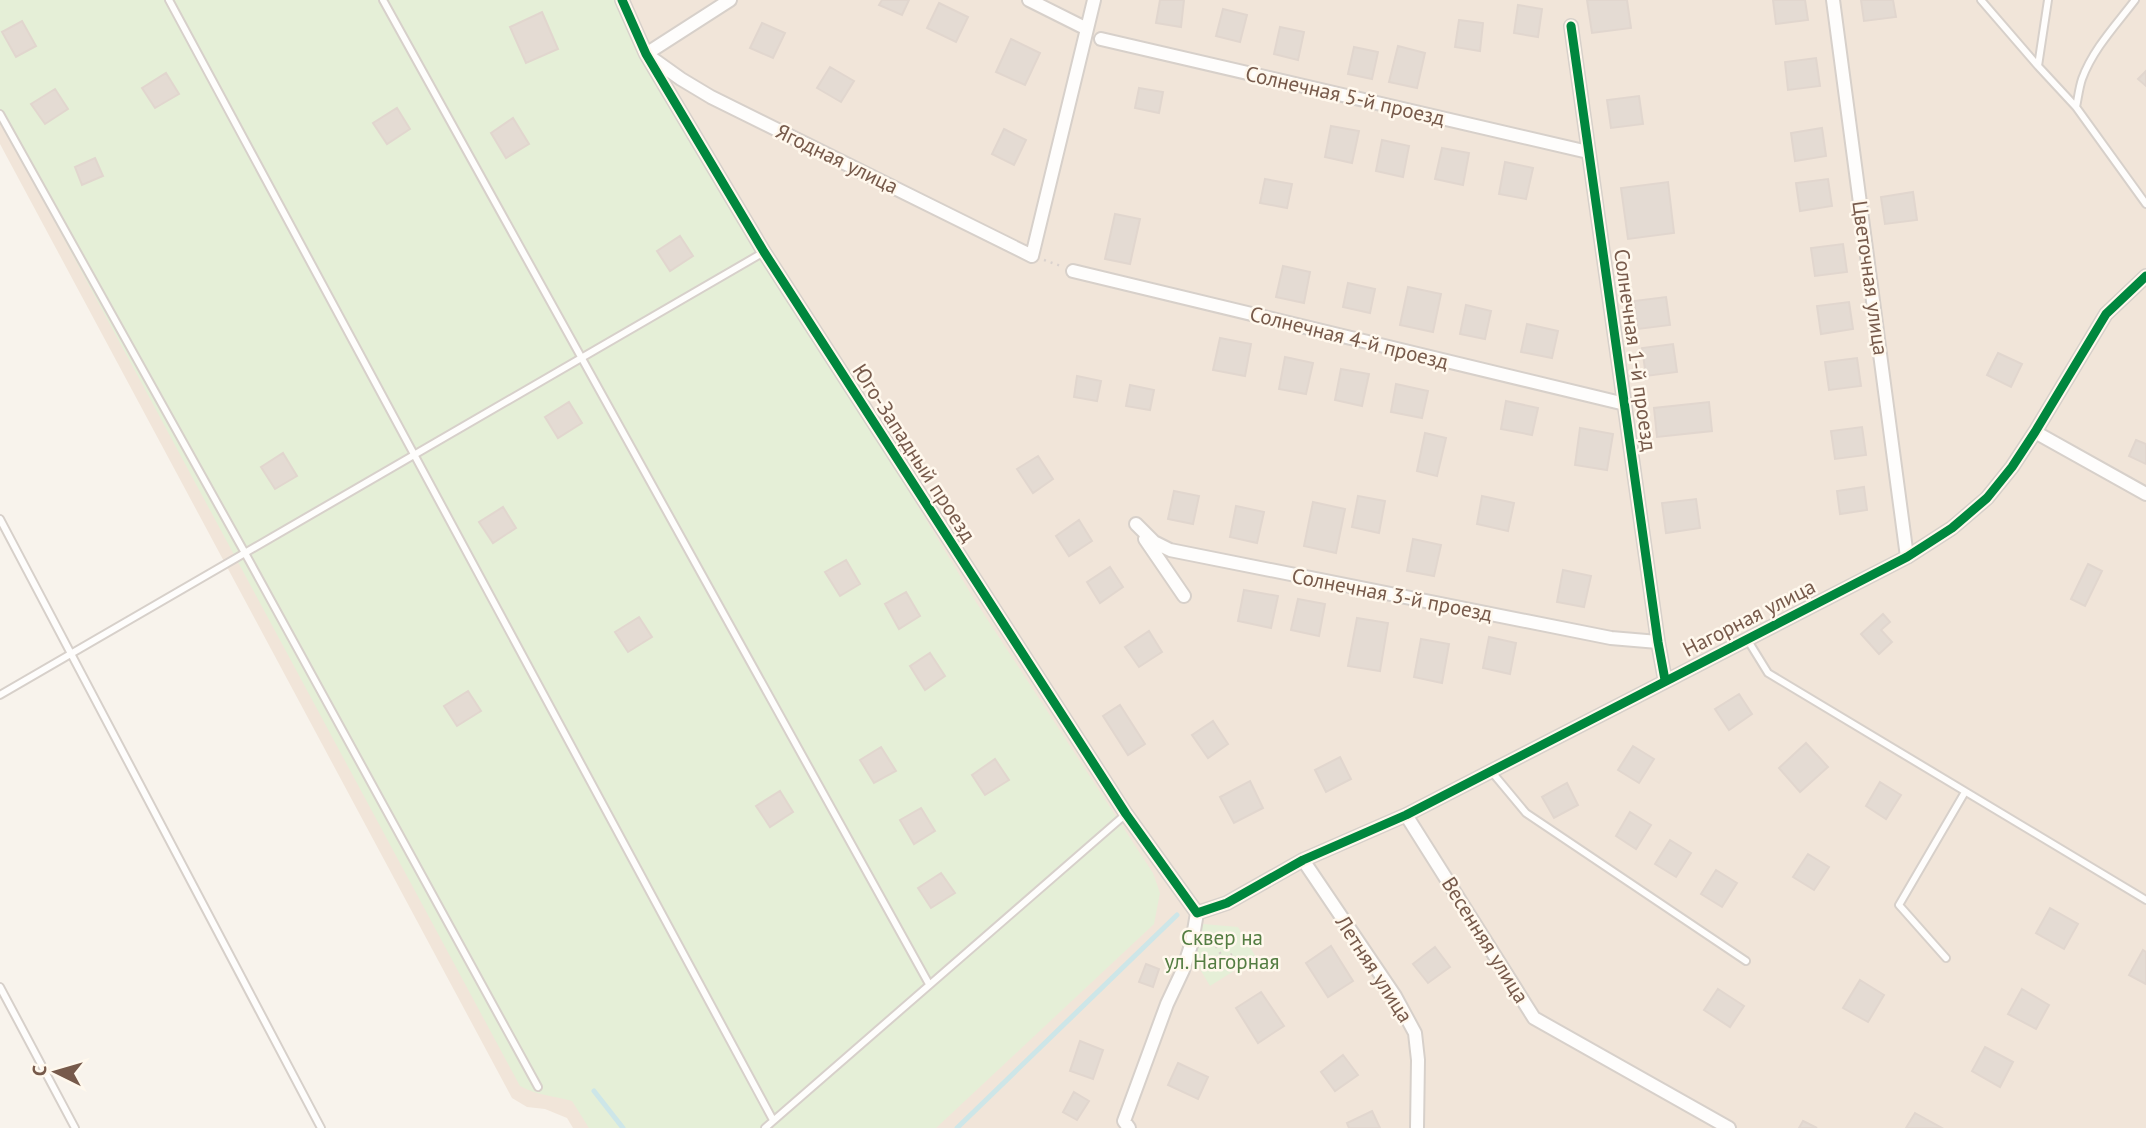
<svg xmlns="http://www.w3.org/2000/svg" width="2146" height="1128" viewBox="0 0 2146 1128" font-family="'PT Sans',sans-serif">
  <rect width="100%" height="100%" fill="#f8f3ec"/>
  <path fill="#f1e5d9" d="M0,0H2146V1128H573L567,1118L545,1109L527,1107L512,1098L0,144Z"/>
  <path fill="#e5efd7" d="M0,0H617L645,57L976,602L1153,873L1160,893L1154,924L936,1128H589L572,1101C554,1096 536,1095 520,1086L0,120Z
    M1203,924L1238,927L1256,957L1210,986L1194,959Z"/>
  <g fill="none" stroke-linecap="round" stroke-linejoin="round">
    <path stroke="#cde6e8" stroke-width="5" d="M594,1091L623,1128
      M957,1128L1177,915"/>
  </g>
  <path fill="#e4dbd3" stroke="#e1d6ce" stroke-width="2" d="M882,0H909L902,15L879,5Z
    M1160,0H1184L1181,27L1156,23Z
    M1587,0H1627L1631,28L1592,33Z
    M1773,0H1805L1808,20L1776,24Z
    M1861,0H1893L1896,17L1864,21Z
    M939,3L968,17L956,42L927,28Z
    M1518,5L1542,9L1538,37L1514,33Z
    M1223,9L1247,15L1240,42L1216,36Z
    M542,12L558,49L526,63L510,27Z
    M1459,20L1483,23L1480,51L1455,47Z
    M22,21L36,46L16,57L2,32Z
    M762,23L785,33L773,58L750,48Z
    M1280,27L1304,32L1298,60L1274,54Z
    M1011,39L1040,53L1025,85L996,72Z
    M1398,46L1425,53L1417,88L1389,82Z
    M1354,47L1378,52L1372,79L1348,74Z
    M1816,58L1820,86L1788,90L1785,62Z
    M830,67L854,81L841,102L817,88Z
    M2146,71V86L2138,79Z
    M166,73L179,94L155,108L142,88Z
    M1139,88L1163,92L1159,113L1135,108Z
    M55,89L68,109L45,124L31,104Z
    M1639,96L1643,124L1611,128L1607,100Z
    M397,108L410,129L387,144L373,123Z
    M513,118L529,144L506,158L491,133Z
    M1331,126L1359,131L1352,163L1325,157Z
    M1822,128L1826,156L1795,161L1791,133Z
    M1004,129L1026,140L1014,165L992,154Z
    M1382,140L1409,146L1403,177L1376,171Z
    M1442,148L1469,153L1463,185L1435,179Z
    M95,158L103,176L82,185L75,167Z
    M1505,162L1533,168L1526,199L1499,194Z
    M1265,179L1292,184L1287,208L1260,203Z
    M1828,179L1832,206L1800,211L1796,183Z
    M1668,182L1674,233L1628,239L1621,188Z
    M1913,192L1917,220L1885,224L1881,197Z
    M1115,214L1140,219L1130,264L1105,259Z
    M680,236L693,256L670,271L657,251Z
    M1843,244L1847,272L1815,276L1811,248Z
    M1283,266L1310,272L1304,303L1276,297Z
    M1348,283L1375,289L1370,313L1343,307Z
    M1408,287L1441,294L1433,332L1400,325Z
    M1666,297L1670,325L1638,329L1634,301Z
    M1849,302L1853,329L1821,334L1817,306Z
    M1466,305L1491,311L1485,339L1460,334Z
    M1527,324L1558,331L1552,358L1521,352Z
    M1220,338L1251,344L1245,376L1213,370Z
    M1673,344L1677,372L1646,376L1642,348Z
    M1998,353L2022,364L2011,387L1987,375Z
    M1285,357L1313,363L1306,394L1279,389Z
    M1857,358L1861,386L1829,390L1825,362Z
    M1341,369L1369,374L1362,406L1335,400Z
    M1077,376L1101,381L1097,401L1074,397Z
    M1396,384L1428,391L1422,418L1391,412Z
    M1130,385L1154,390L1150,410L1126,406Z
    M1506,401L1538,408L1532,435L1501,429Z
    M569,402L582,423L558,438L545,417Z
    M1709,402L1712,431L1657,437L1654,408Z
    M1862,427L1866,455L1835,459L1831,431Z
    M1580,428L1613,434L1607,470L1575,465Z
    M1425,433L1446,438L1437,476L1417,471Z
    M2136,440L2146,444V464L2129,456Z
    M283,453L297,476L275,489L261,467Z
    M1038,456L1053,479L1033,493L1017,469Z
    M1864,487L1867,510L1840,514L1837,491Z
    M1174,491L1199,496L1193,524L1168,519Z
    M1358,496L1385,501L1379,533L1352,527Z
    M1482,496L1514,503L1508,531L1477,524Z
    M1696,499L1700,528L1666,533L1662,503Z
    M1313,502L1345,509L1336,553L1304,546Z
    M1236,506L1264,512L1257,543L1230,537Z
    M503,507L516,528L493,543L479,522Z
    M1079,520L1092,541L1069,556L1056,536Z
    M1413,539L1441,545L1434,576L1407,571Z
    M846,560L860,584L840,596L825,572Z
    M2088,564L2102,571L2085,606L2071,599Z
    M1110,567L1123,587L1100,603L1087,582Z
    M1563,570L1591,576L1584,607L1557,602Z
    M1244,590L1278,596L1271,628L1238,621Z
    M906,592L920,616L899,629L885,604Z
    M1298,599L1325,604L1319,636L1291,630Z
    M1883,614L1890,622L1881,630L1892,642L1879,654L1861,634Z
    M639,617L652,637L628,652L615,632Z
    M1357,618L1388,623L1380,671L1348,666Z
    M1149,631L1162,652L1139,667L1125,647Z
    M1489,637L1516,643L1510,674L1483,668Z
    M1421,639L1449,644L1442,683L1414,677Z
    M930,653L945,676L925,690L910,666Z
    M468,691L481,711L457,726L444,706Z
    M1739,694L1752,714L1729,730L1715,709Z
    M1120,705L1145,744L1128,755L1103,716Z
    M1213,721L1228,744L1208,758L1192,735Z
    M1806,743L1828,767L1800,792L1779,768Z
    M1633,746L1654,759L1639,783L1618,770Z
    M881,747L896,771L874,783L860,760Z
    M1340,757L1351,779L1326,792L1315,770Z
    M995,759L1009,780L985,795L972,775Z
    M1250,781L1263,808L1234,823L1220,797Z
    M1880,782L1901,795L1886,819L1866,806Z
    M1567,783L1578,805L1554,818L1542,797Z
    M780,791L793,812L770,827L756,806Z
    M921,808L935,831L914,844L900,820Z
    M1630,812L1651,825L1636,849L1616,836Z
    M1670,840L1691,853L1676,877L1655,864Z
    M1808,854L1829,867L1814,890L1793,877Z
    M1716,870L1737,883L1722,907L1701,894Z
    M941,873L955,893L931,908L918,888Z
    M2050,908L2078,924L2064,949L2036,933Z
    M1331,946L1353,981L1328,997L1306,963Z
    M1435,947L1450,967L1428,983L1413,964Z
    M2143,950L2146,952V984L2129,975Z
    M1146,964L1159,969L1153,987L1139,982Z
    M1860,980L1884,995L1868,1022L1843,1008Z
    M1718,989L1744,1006L1730,1027L1704,1010Z
    M2022,989L2049,1005L2036,1029L2008,1014Z
    M1261,992L1284,1026L1258,1043L1236,1008Z
    M1080,1041L1103,1050L1093,1079L1070,1071Z
    M1985,1047L2013,1062L2000,1087L1972,1071Z
    M1343,1055L1358,1075L1335,1091L1321,1072Z
    M1178,1063L1208,1077L1198,1099L1168,1085Z
    M1074,1092L1089,1101L1077,1120L1063,1112Z
    M1372,1111L1380,1128H1349L1347,1123Z
    M1915,1113L1942,1128H1906Z
    M1803,1121L1817,1128H1799Z"/>
  <g fill="none" stroke-linecap="round" stroke-linejoin="round">
    <g stroke="#d7d0ca" stroke-width="10">
      <path id="lane" d="M169,0L773,1120
        M383,0L929,984
        M1981,0L2038,66L2076,107L2146,204
        M2038,66L2048,0
        M2076,107C2078,98 2079,88 2082,79C2093,49 2116,25 2135,0
        M0,114L245,553L538,1087
        M0,519L321,1128
        M1747,639L1768,673L2146,900
        M0,695L764,252
        M1491,771L1526,813L1746,961
        M1946,958L1899,905L1965,792
        M0,987L75,1128
        M765,1128L1126,814"/>
    </g>
    <g stroke="#d7d0ca" stroke-width="16">
      <path id="street" d="M622,0L646,54L764,252L1126,814L1197,913
        M730,0L646,54L681,79L711,97L1032,256L1094,0
        M1029,0L1087,29
        M1833,0L1907,557
        M1571,26L1658,642L1665,680
        M1101,39L1588,152
        M1073,271L1625,404
        M2035,432L2146,494
        M1136,524L1154,542L1170,550L1611,638L1658,642
        M1145,539L1184,596
        M1406,815L1534,1018L1729,1128
        M1303,860L1395,996L1415,1033L1418,1060L1417,1128
        M1197,913L1227,903L1303,860L1406,815L1907,557L1952,528L1987,498L2012,467L2035,432L2106,314L2146,276
        M1129,1128L1124,1121L1167,1004L1183,970L1192,942L1197,913"/>
    </g>
    <path stroke="#dad2ce" stroke-width="2.5" stroke-dasharray="2 5" stroke-linecap="butt" d="M1044,260L1061,266
      M1209,934L1224,960
      M1213,966L1232,954"/>
    <use href="#lane" stroke="#fefdfc" stroke-width="6"/>
    <use href="#street" stroke="#fefdfc" stroke-width="12"/>
    <g stroke="#fff8ed" stroke-width="13">
      <path id="cycleway" d="M622,0L646,54L764,252L1126,814L1197,913L1227,903L1303,860L1406,815L1907,557L1952,528L1987,498L2012,467L2035,432L2106,314L2146,276
        M1571,26L1658,642L1665,680"/>
    </g>
    <use href="#cycleway" stroke="#00873e" stroke-width="9"/>
  </g>
  <g text-anchor="middle" stroke-width="5" stroke-linejoin="round" paint-order="stroke">
    <g font-size="21" fill="#775a4b" stroke="#fff8ed">
      <text transform="translate(1345 96) rotate(13)" y="7">Солнечная 5-й проезд</text>
      <text transform="translate(837 159) rotate(26)" y="7">Ягодная улица</text>
      <text transform="translate(1870 278) rotate(82)" y="7">Цветочная улица</text>
      <text transform="translate(1349 338) rotate(14)" y="7">Солнечная 4-й проезд</text>
      <text transform="translate(1635 350) rotate(82)" y="7">Солнечная 1-й проезд</text>
      <text transform="translate(914 453) rotate(57)" y="7">Юго-Западный проезд</text>
      <text transform="translate(1392 595) rotate(11)" y="7">Солнечная 3-й проезд</text>
      <text transform="translate(1749 618) rotate(-27)" y="7">Нагорная улица</text>
      <text transform="translate(1485 940) rotate(58)" y="7">Весенняя улица</text>
      <text transform="translate(1374 969) rotate(57)" y="7">Летняя улица</text>
    </g>
    <g font-size="21" fill="#547d42" stroke="#fff8ed">
      <text x="1222" y="945">Сквер на<tspan x="1222" dy="24">ул. Нагорная</tspan></text>
    </g>
  </g>
  <g transform="translate(56 1072) rotate(275)" stroke="#fff8ed" stroke-width="5" paint-order="stroke">
  <path d="M0-5L12 26L0 18L-12 26Z" fill="#775a4b"/>
  <text y="-10" font-size="19" font-weight="bold" text-anchor="middle" fill="#775a4b">С</text>
  </g>
</svg>
